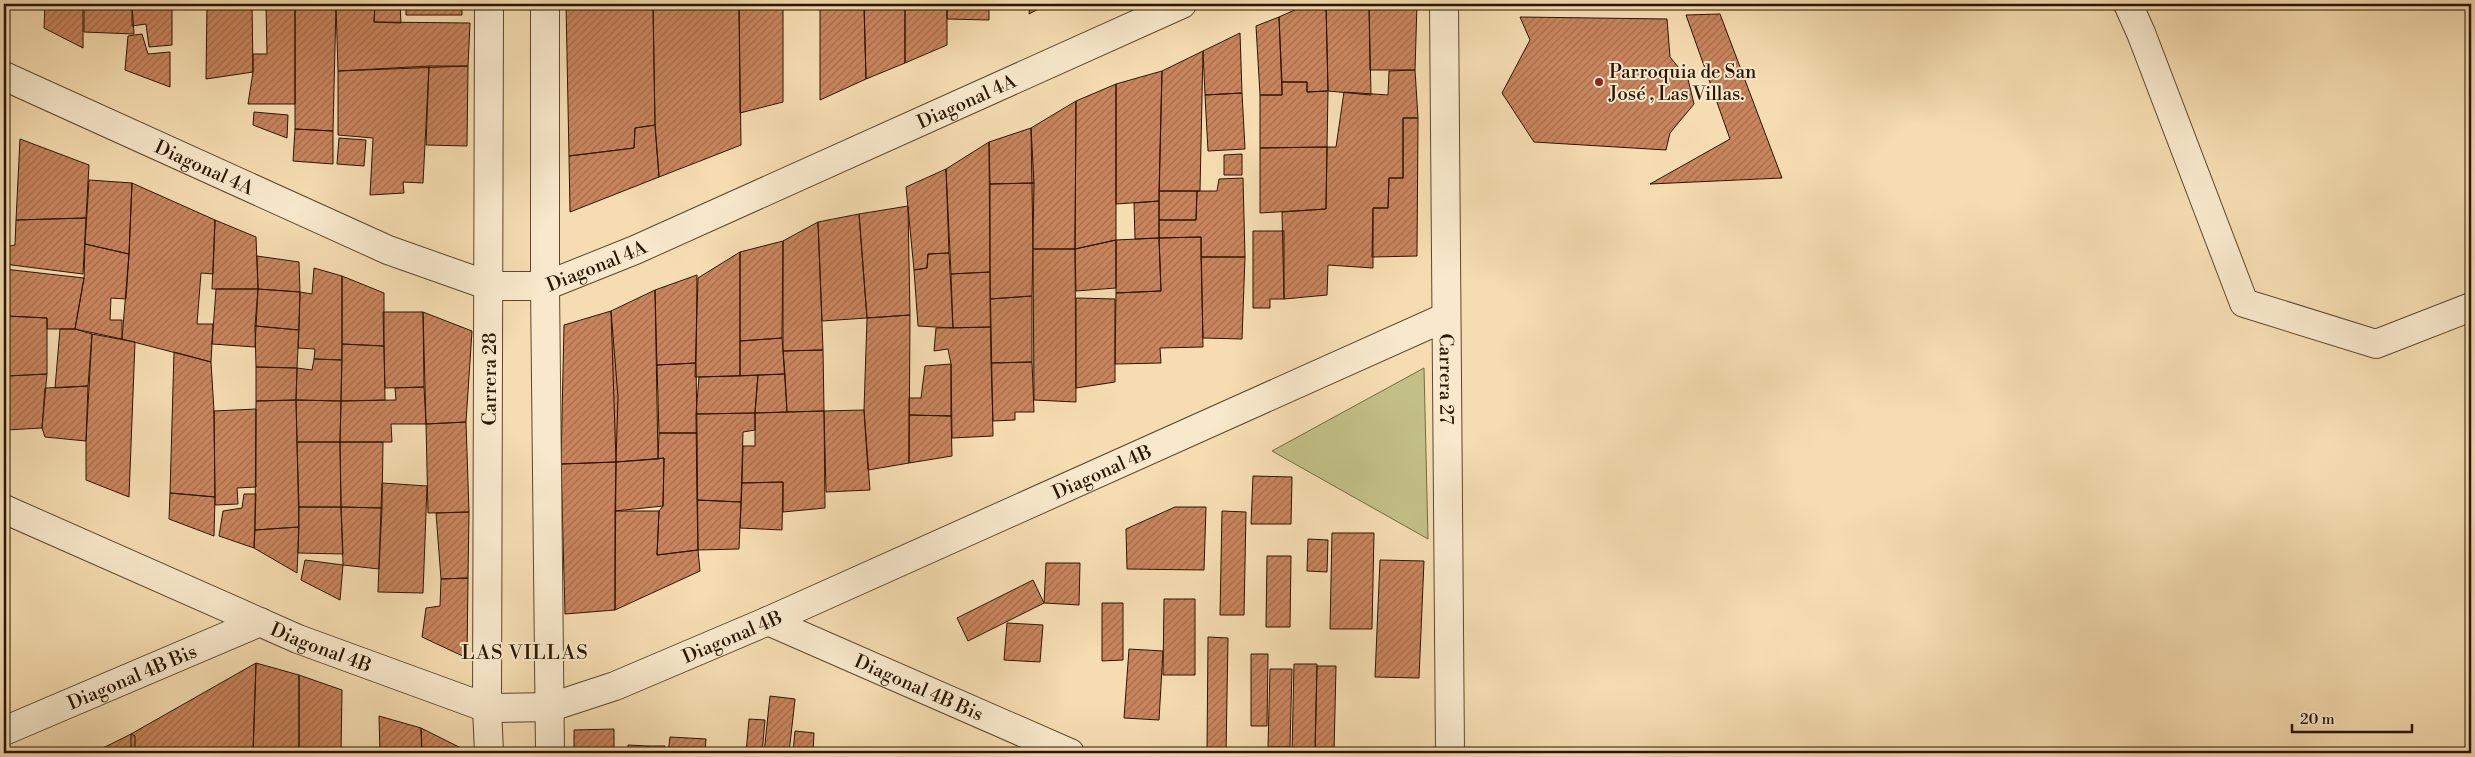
<svg xmlns="http://www.w3.org/2000/svg" width="2475" height="757" viewBox="0 0 2475 757" font-family="'Libre Bodoni',serif">
  <defs>
    <pattern id="building-hatch" width="6" height="6" patternUnits="userSpaceOnUse" patternTransform="scale(1.25)"><rect width="6" height="6" fill="#ca855e"/><path d="M-1 1l2-2M0 6l6-6M5 7l2-2" fill="none" stroke="#a46c4b"/></pattern>
  </defs>
  <rect width="100%" height="100%" fill="#f5ddb1"/>
  <filter id="stains"><feTurbulence type="fractalNoise" baseFrequency=".004" numOctaves="4"/><feColorMatrix values="0 0 0 0 .2 0 0 0 0 .09 0 0 0 0 .02 0 0 0 .5 -.17"/></filter>
  <radialGradient id="worn" r=".72"><stop offset=".6" stop-color="#630" stop-opacity="0"/><stop offset="1" stop-color="#630" stop-opacity=".3"/></radialGradient>
  <path fill="#c2bf87" stroke="#766a44" d="M1424,368L1428,539L1272,451Z"/>
  <path fill="url(#building-hatch)" stroke="#2a1500" d="M45,4H83V48L44,28Z
    M84,4H132L134,34L84,32Z
    M132,4H172V45L149,47L146,24L132,26Z
    M207,4H252L253,72L206,79Z
    M266,4H295V104H248L253,72V54H267Z
    M295,4H336L333,131L295,129Z
    M336,4H375L374,22L470,23L468,66L338,71Z
    M375,4H400L401,23L374,22Z
    M406,4H462V15H406Z
    M566,4H653L655,125L635,128L634,148L569,156Z
    M653,4H739L741,145L659,177L655,125Z
    M739,4H783V102L740,113Z
    M820,4H864L866,79L820,100Z
    M864,4H905V63L866,79Z
    M905,4H947V45L905,63Z
    M947,4H989V20L947,19Z
    M1030,4H1048L1029,14Z
    M1308,4H1326L1328,91L1307,92V82H1282L1279,17Z
    M1326,4H1369L1371,95L1328,91Z
    M1369,4H1417L1415,70H1370Z
    M1720,14L1782,178L1650,184L1730,139L1686,15Z
    M1279,17L1282,95H1260L1256,26Z
    M1520,17L1667,19L1670,57L1688,79L1694,104L1670,133L1666,150L1534,142L1502,93L1530,40Z
    M1240,33L1242,93L1205,95L1203,51Z
    M142,34L148,54L170,52V87L125,70L128,36Z
    M1203,51L1200,191H1159L1162,71Z
    M429,66L423,183L403,182L404,193L370,195L373,138L338,135V71Z
    M429,66H468L467,146L426,145Z
    M1415,70L1418,118H1403V178H1389L1388,208H1373V268L1328,265L1327,295L1284,299L1282,212L1326,209L1327,147H1336L1344,92L1388,95L1389,71Z
    M1162,71L1159,201L1116,204V84Z
    M1282,82H1307V92L1328,91L1327,147L1260,148V95H1282Z
    M1116,84V240L1075,249L1076,101Z
    M1242,93L1245,149L1208,151L1205,95Z
    M1076,101L1075,249H1033L1031,128Z
    M254,112L288,115L287,138L253,125Z
    M1403,118H1418L1417,256L1372,257L1373,208H1388L1389,178H1403Z
    M655,125L659,177L570,212L569,156L634,148L635,128Z
    M1031,128L1034,183L990,184L989,142Z
    M295,129L333,131V164L293,161Z
    M4,132L8,133L4,225Z
    M339,138L366,140L364,166L337,164Z
    M20,139L89,165L86,218L16,220Z
    M989,142L990,272L951,274L946,169Z
    M1327,147L1326,209L1260,213V148Z
    M1242,154V175H1224V155Z
    M946,169L949,253L928,254L927,268L914,270L906,187Z
    M1243,178L1245,257H1201V237L1159,238V220H1196L1197,191H1217L1219,179Z
    M89,180L132,183L129,254L85,244Z
    M132,183L215,220L213,274L201,273L197,324H213L211,362L122,339L129,254Z
    M1034,183L1032,296L990,299V184Z
    M1159,191H1197L1196,220H1159Z
    M1159,201V238L1135,239L1134,203Z
    M908,206L910,315L867,318L859,214Z
    M859,214L867,318L822,321L818,222Z
    M86,218L83,274L4,264V247L15,245L16,220Z
    M215,220L256,237L258,289H212Z
    M818,222L823,350L783,351V241Z
    M1253,231H1284V299H1270V308H1253Z
    M1201,237L1203,347L1160,348L1161,363L1115,364L1116,293L1161,291L1159,238Z
    M1159,238L1161,291L1116,293V240Z
    M1116,240V288L1076,291L1075,249Z
    M783,241L782,338L740,341V252Z
    M85,244L129,254L126,299L111,298L110,320H122V339L75,329L84,278Z
    M1033,249H1075L1076,402L1034,400Z
    M740,252V376L695,377L698,278Z
    M949,253L953,328L918,326L914,270L927,268L928,254Z
    M257,256L299,262L300,292L258,289Z
    M1201,257H1245L1242,339L1203,338Z
    M314,268L342,276V360L314,359L315,349L298,348L300,292L312,294Z
    M4,269L84,278L75,329H47V318L4,316Z
    M990,272L991,327L953,328L951,274Z
    M697,275L696,363L657,365L655,290Z
    M342,276L384,293V346L342,344Z
    M216,289H258L255,347L212,344Z
    M258,289L300,292L299,330L255,326Z
    M655,290L658,459L616,462L611,311Z
    M1032,296V362L991,363L990,299Z
    M1076,298L1115,299V382L1076,388Z
    M611,311L618,397L616,462L561,464L564,325Z
    M383,312H423L424,387L385,388Z
    M423,312L472,331L466,422L426,424Z
    M910,315L909,463L868,470L864,410L867,318Z
    M4,316H8L6,430L4,429Z
    M8,316L47,318V374L7,376Z
    M255,326L299,330L297,368L256,367Z
    M991,327L993,436L952,438L951,364L948,349L934,351L936,328Z
    M60,329H75L92,334L88,386L55,388Z
    M92,334L135,342L129,497L86,480V441Z
    M782,338L785,374L740,376V341Z
    M342,344L384,346L385,400L341,401Z
    M823,350L824,411L787,412L783,351Z
    M174,352L211,362L214,411L215,497L170,493Z
    M314,359L342,360L341,401L296,400L297,368L312,370Z
    M1032,362L1034,412H1015V420L993,421L991,363Z
    M696,363L697,433H659L657,365Z
    M951,364V416L909,415V398H921L925,366Z
    M256,367L297,368L296,400L256,401Z
    M47,374L42,428L6,430L7,376Z
    M785,374L787,412L755,413L758,375Z
    M758,375L755,413L696,414L699,377Z
    M88,386L86,441L45,437L42,428L45,388Z
    M424,387L426,424H391L392,442H340L341,401L396,400L395,388Z
    M296,400L341,401L340,442H297Z
    M296,400L299,527L255,530L256,401Z
    M256,409V487L237,488L238,504L215,505L214,411Z
    M864,410L870,490L826,492L824,411Z
    M824,411L825,508L783,512V482L742,483L743,446H755V413Z
    M755,413V430L743,432L741,502L697,500L696,414Z
    M909,415L951,416L952,456L909,463Z
    M466,422L469,512L428,513L426,424Z
    M659,433H697L698,550L657,555L659,511L663,506L664,458L658,459Z
    M297,442H340L341,507H299Z
    M340,442H383L382,508L341,507Z
    M664,458L663,506L615,511L616,462Z
    M616,462L615,610L565,614L561,464Z
    M1253,476L1292,477L1291,524H1251Z
    M783,482L782,530L740,528L742,483Z
    M382,483L427,486L423,593L378,592Z
    M170,493L215,497L214,536L169,519Z
    M244,494H256L254,548L219,536L223,511L242,508Z
    M697,500L741,502L739,549L698,550Z
    M299,507H341L343,554L298,553Z
    M341,507L382,508L379,569L343,565Z
    M1175,507H1206L1204,570L1127,569L1126,529Z
    M615,511H659L657,555L698,550L700,571L615,610Z
    M1222,511L1246,512L1244,615H1220Z
    M469,512L468,578L441,579L436,513Z
    M299,527L297,573L254,548L255,530Z
    M4,533L6,534L9,679L4,681Z
    M1332,533H1374L1372,629H1330Z
    M1308,539L1328,540L1327,572L1307,571Z
    M1267,556H1291L1290,627H1266Z
    M305,560L343,565L340,600L301,580Z
    M1380,560L1424,561L1419,678L1375,677Z
    M1046,563H1080L1079,605L1044,603Z
    M468,578L467,658L422,637L426,608L440,606L441,579Z
    M1033,580L1044,603L968,641L957,618Z
    M1164,599H1195V675H1163Z
    M1102,603H1123V660L1102,661Z
    M1007,623L1043,625L1040,662L1004,660Z
    M1208,637L1228,638L1226,753H1207Z
    M1129,649L1163,651L1159,720L1124,718Z
    M1251,654H1268L1267,726H1251Z
    M256,663L299,675V753H253Z
    M256,663L253,753H131V734Z
    M1294,664H1317L1315,753H1292Z
    M1317,666H1336L1334,753H1315Z
    M1270,669H1292L1290,747H1268Z
    M299,675L342,690L341,753H299Z
    M770,696L795,699L789,753H764Z
    M379,716L421,728L422,753H380Z
    M749,719L765,720L762,753H746Z
    M421,728L469,752V753H422Z
    M614,729V753H574V730Z
    M795,731L814,733L813,753H793Z
    M131,734L135,736V753H93Z
    M670,737L706,739L705,753H668Z
    M628,745L648,746L647,753H628Z
    M648,746H665V753H648Z
    M814,749H831V753H814Z"/>
  <g fill="none" stroke-linecap="round" stroke-linejoin="round">
    <g stroke="#5d472c" stroke-width="30">
      <g id="minor">
        <path d="M489,4L487,708L489,753"/>
        <path d="M545,4V286L550,753"/>
        <path id="s1" d="M1444,4L1450,753"/>
        <path d="M2128,4L2141,33L2244,303L2376,344L2471,307"/>
        <path id="s2" d="M4,76L388,250L490,286H545L635,250L1182,4"/>
        <path id="s3" d="M4,509L298,639L487,708L551,707L615,686L768,621L1446,317"/>
        <path id="s4" d="M768,621L1070,753"/>
        <path id="s5" d="M4,731L260,622"/>
      </g>
    </g>
    <use href="#minor" stroke="#f8e9cc" stroke-width="28"/>
  </g>
  <circle fill="#8f2418" stroke="#f8e9cc" stroke-width="2" cx="1599" cy="82" r="5"/>
  <g text-anchor="middle" stroke-width="4" stroke-linejoin="round" paint-order="stroke">
    <g font-size="19" fill="#2a1500" stroke="#f8e9cc" text-anchor="start">
      <text x="1609" y="78">Parroquia de San<tspan x="1609" dy="22">José , Las Villas.</tspan></text>
    </g>
    <g font-size="19" fill="#2a1500" stroke="#f8e9cc">
      <text dy="7" stroke="none"><textPath href="#s2" startOffset="1045">Diagonal 4A</textPath></text>
      <text dy="7" stroke="none"><textPath href="#s2" startOffset="220">Diagonal 4A</textPath></text>
      <text dy="7" stroke="none"><textPath href="#s2" startOffset="640">Diagonal 4A</textPath></text>
      <text transform="translate(489 379) rotate(-90)" y="7">Carrera 28</text>
      <text dy="7" stroke="none"><textPath href="#s1" startOffset="375">Carrera 27</textPath></text>
      <text dy="7" stroke="none"><textPath href="#s3" startOffset="1186">Diagonal 4B</textPath></text>
      <text dy="7" stroke="none"><textPath href="#s3" startOffset="781">Diagonal 4B</textPath></text>
      <text dy="7" stroke="none"><textPath href="#s3" startOffset="346">Diagonal 4B</textPath></text>
      <text dy="7" stroke="none"><textPath href="#s5" startOffset="139">Diagonal 4B Bis</textPath></text>
      <text dy="7" stroke="none"><textPath href="#s4" startOffset="165">Diagonal 4B Bis</textPath></text>
    </g>
    <g font-size="20" letter-spacing="1" fill="#2a1500" stroke="#f8e9cc">
      <text x="525" y="659">LAS VILLAS</text>
    </g>
  </g>
  <rect width="2475" height="757" fill="none" stroke="#f5ddb1" stroke-width="20"/>
  <rect x="5" y="5" width="2465" height="747" fill="none" stroke="#2a1500" stroke-width="2.5"/>
  <rect x="10" y="10" width="2455" height="737" fill="none" stroke="#2a1500"/>
  <path d="M2292 724v8h120v-8" fill="none" stroke="#2a1500" stroke-width="2.5"/>
  <text x="2300" y="724" font-size="15" fill="#2a1500" stroke="#f8e9cc" stroke-width="4" paint-order="stroke">20 m</text>
  <rect width="100%" height="100%" filter="url(#stains)"/>
  <rect width="100%" height="100%" fill="url(#worn)"/>
</svg>
